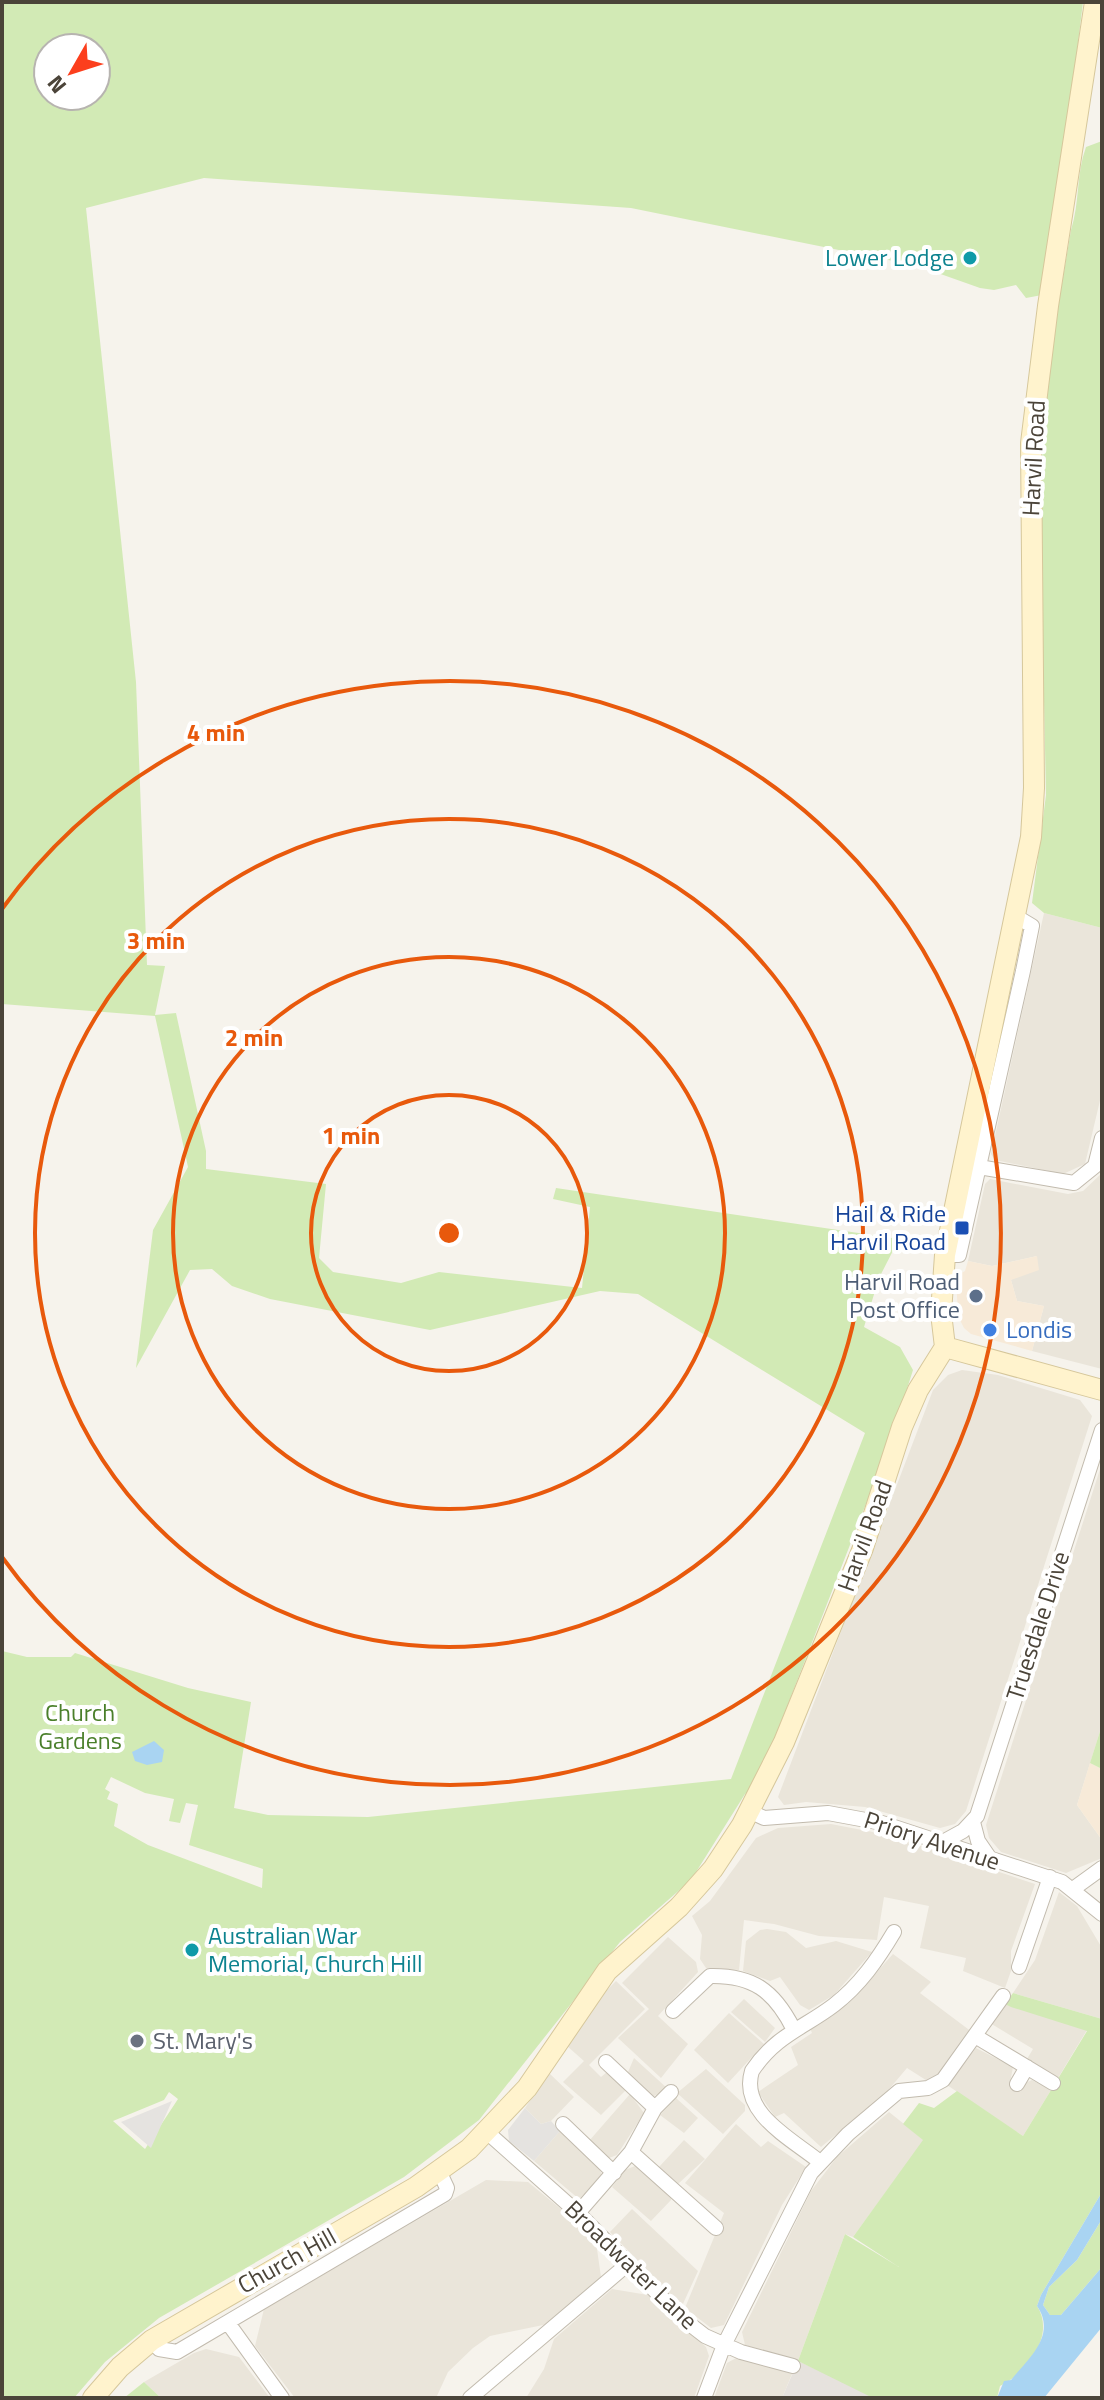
<svg xmlns="http://www.w3.org/2000/svg" width="1104" height="2400" viewBox="0 0 1104 2400" font-family="'Titillium Web',sans-serif">
  <rect width="100%" height="100%" fill="#f6f3ec"/>
  <path fill="#eae5da" d="M1044,913L1102,928V1092L1085,1164L1063,1174L995,1160L991,1154Z
    M1102,1173V1369L1032,1351L1044,1306L1017,1301L1011,1280L1037,1256L992,1266L968,1261L985,1184L990,1179L1068,1194L1083,1191Z
    M962,1370L998,1375L1080,1400L1092,1416L966,1811L955,1824L940,1828L865,1807L806,1802L784,1805L778,1797L933,1390L948,1375Z
    M1102,1463V1725L1077,1805L1102,1840V1858L1066,1873L1001,1852L989,1838L986,1825Z
    M831,1824L888,1835L1035,1884L1011,1951V1971L1005,1988L963,1971L966,1958L920,1948L929,1906L884,1897L877,1940L819,1936L774,1924L744,1920L739,1970L706,1968L700,1959L702,1935L692,1916L710,1901L756,1838L778,1828Z
    M1059,1892L1077,1906L1102,1948V2019L1013,1993L1035,1960Z
    M767,1929L786,1932L806,1948L836,1941L872,1952L834,1995L809,2010L800,2005L780,1977L770,1981L743,1971L746,1941L760,1930Z
    M668,1937L696,1962L698,1972L658,2016L688,2044L661,2078L618,2038L649,2009L622,1983Z
    M893,1954L931,1982L920,1993L972,2032L938,2076L929,2082L907,2068L885,2094L821,2147L784,2113L775,2117L758,2092L798,2065L791,2047L812,2033L810,2028L848,2004Z
    M616,1981L645,2009L589,2065L601,2077L607,2072L626,2090L601,2115L563,2082L584,2061L567,2046L598,1999Z
    M744,1999L775,2028L765,2042L731,2012Z
    M1005,2004L1087,2030L1058,2078L1027,2059L1033,2049L990,2023Z
    M729,2013L764,2044L728,2083L694,2050Z
    M976,2048L1013,2067L1010,2083H1025L1032,2080L1051,2090L1023,2136L947,2085Z
    M634,2058L668,2089L654,2096L644,2091L628,2072Z
    M706,2069L745,2105V2111L723,2134L677,2093Z
    M549,2073L574,2097L551,2121L541,2124L525,2108Z
    M630,2094L644,2113L617,2155L609,2158L589,2141Z
    M676,2098L698,2118L684,2133L660,2115Z
    M889,2112L924,2140L853,2237L845,2234L798,2361L745,2345L742,2332L811,2191L837,2157Z
    M736,2124L761,2147L768,2141L806,2167L782,2205L724,2325L711,2328L685,2308L724,2213L685,2183Z
    M560,2131L598,2166L602,2175L579,2199L534,2161Z
    M684,2140L705,2159L678,2184L659,2167Z
    M635,2166L642,2168L672,2194L671,2200L651,2221L612,2187L625,2170Z
    M486,2180L528,2182L567,2214L596,2242L601,2277L548,2324L490,2336L473,2348L448,2372L436,2398H295L255,2346L264,2309Z
    M632,2209L698,2271L682,2306L610,2232Z
    M612,2289L648,2295L706,2347L709,2356L694,2398H526L544,2369L554,2339Z
    M206,2349L239,2357L270,2398H161L144,2382L194,2353Z
    M738,2357L792,2374L782,2398H714L727,2363Z"/>
  <path fill="#f7ead8" d="M1037,1256L1039,1270L1011,1280L1017,1301L1044,1306L1032,1351L971,1334L964,1328L958,1316L956,1276L965,1271L968,1261L992,1266Z
    M1090,1763L1102,1769V1840L1077,1805Z"/>
  <path fill="#e6e2dd" d="M798,2361L861,2390L874,2398H782Z"/>
  <path fill="#d2eab5" fill-rule="evenodd" d="M2,2H1083L1058,207L1042,295L1026,298L1016,285L994,290L980,288L918,266L631,208L204,178L86,208L136,682L147,965L165,966L155,1015L176,1013L206,1151V1169L326,1184L319,1258L333,1272L401,1283L439,1272L582,1288L590,1207L553,1199L556,1188L899,1239L879,1278L864,1327L900,1347L913,1370L890,1442L755,1789L745,1794L691,1880L620,1942L479,2120L404,2177L159,2318L105,2362L74,2398H2V1651L27,1657H71L75,1653L188,1688L251,1702L234,1808L268,1815L368,1817L731,1779L865,1433L638,1294L600,1291L430,1330L270,1299L232,1286L212,1269L190,1270L136,1368L153,1230L188,1167L155,1016L2,1004ZM48,48H96V96H48ZM111,1777L145,1793L174,1799L169,1821L180,1823L186,1803L198,1805L189,1845L263,1869L262,1888L148,1845L114,1826L118,1804L107,1799L110,1792L105,1789ZM169,2092L178,2099L145,2149L113,2121L164,2100Z
    M1102,141V928L1044,913L1032,903L1046,795L1039,463L1050,355L1071,230C1080,202 1076,174 1086,147Z
    M1102,1725V1769L1090,1763Z
    M1013,1993L1102,2019V2192L1041,2295L1037,2306C1056,2335 1027,2373 1000,2386L997,2398H873L798,2361L845,2234L899,2267L853,2237L923,2140L903,2124L919,2103L934,2108L957,2091L1023,2136L1087,2031L1011,2007L1005,2004Z
    M1102,2219V2267L1061,2315H1050L1043,2305L1049,2287L1077,2260Z
    M144,2382L161,2398H124Z"/>
  <path fill="#e5e3e0" d="M172,2101L151,2148L121,2122Z
    M525,2108L541,2124L551,2121L560,2131L534,2161L509,2141L508,2130Z"/>
  <path fill="#a9d4f2" d="M154,1741L164,1750L162,1762L147,1765L135,1761L132,1752Z
    M1102,2192V2219L1077,2260L1049,2287L1043,2305L1050,2315H1061L1102,2267V2327L1044,2398H997L1004,2381L1011,2380C1029,2358 1057,2335 1037,2306L1041,2295Z"/>
  <g fill="none" stroke-linecap="round" stroke-linejoin="round">
    <g stroke="#c2bbae" stroke-width="16">
      <path id="street" d="M973,1166L1074,1183L1095,1166L1102,1138
        M945,1255H959L1023,971L1032,926L1017,917
        M749,1811L764,1818L828,1813L882,1823L1062,1882L1102,1914
        M973,1822L978,1841L991,1860
        M941,1843L963,1831L977,1816L1102,1430
        M1073,1889L1102,1868
        M1019,1967L1050,1877
        M673,2011L710,1976C753,1975 774,1991 793,2028
        M975,2036L1053,2083
        M606,2062L655,2108
        M1017,2084L1027,2067
        M563,2124L614,2173
        M488,2133L578,2213L683,2319L705,2336L741,2352L793,2366
        M631,2152L716,2228
        M820,2162C792,2139 739,2113 752,2071C776,2035 804,2028 834,2005C860,1985 878,1959 894,1932
        M578,2213L631,2152L655,2108L671,2092
        M228,2323L282,2398
        M152,2340L159,2349L177,2352L445,2194L447,2188L439,2171
        M470,2398L629,2263
        M704,2398L724,2345L811,2173L848,2134L899,2091L928,2088L943,2080L1003,1996"/>
    </g>
    <g stroke="#d6c79b" stroke-width="22">
      <path id="secondary" d="M945,1347L1102,1390
        M93,2398L120,2367L152,2340L416,2187L469,2149L527,2088L607,1971L679,1907L713,1869L742,1825L784,1742L863,1548L902,1427L918,1390L945,1347L941,1313L945,1255L1031,837L1034,788L1031,443L1048,306L1095,2"/>
    </g>
    <use href="#street" stroke="#fff" stroke-width="14"/>
    <use href="#secondary" stroke="#fff3cd" stroke-width="20"/>
  </g>
  <g fill="none" stroke="#e8590c" stroke-width="4">
    <circle cx="449" cy="1233" r="138"/>
    <circle cx="449" cy="1233" r="276"/>
    <circle cx="449" cy="1233" r="414"/>
    <path d="M2 909A552 552 0 1 1 2 1557"/>
  </g>
  <g fill="#0f9aa8" stroke="#fff" stroke-width="3">
    <circle cx="970" cy="258" r="8"/>
    <circle cx="192" cy="1950" r="8"/>
  </g>
  <rect fill="#1a4fb4" stroke="#fff" stroke-width="3" x="954" y="1220" width="16" height="16" rx="4"/>
  <circle fill="#5c6f8a" stroke="#fff" stroke-width="3" cx="976" cy="1296" r="8"/>
  <circle fill="#3f7fe0" stroke="#fff" stroke-width="3" cx="990" cy="1330" r="8"/>
  <circle fill="#6b7280" stroke="#fff" stroke-width="3" cx="137" cy="2041" r="8"/>
  <g text-anchor="middle" stroke-width="8" stroke-linejoin="round" paint-order="stroke">
    <g font-size="24" fill="#0d838f" stroke="#fff" text-anchor="end">
      <text x="954" y="266">Lower Lodge</text>
      <text x="208" y="1944" text-anchor="start">Australian War<tspan x="208" dy="28">Memorial, Church Hill</tspan></text>
    </g>
    <g font-size="24" fill="#4b4439" stroke="#fff">
      <text transform="translate(1034 458) rotate(-87)" y="8">Harvil Road</text>
      <text transform="translate(865 1536) rotate(-70)" y="8">Harvil Road</text>
      <text transform="translate(1038 1626) rotate(-72)" y="8">Truesdale Drive</text>
      <text transform="translate(932 1841) rotate(18)" y="8">Priory Avenue</text>
      <text transform="translate(287 2261) rotate(-29)" y="8">Church Hill</text>
      <text transform="translate(631 2265) rotate(44)" y="8">Broadwater Lane</text>
    </g>
    <g font-size="24" fill="#164399" stroke="#fff" text-anchor="end">
      <text x="946" y="1222">Hail &amp; Ride<tspan x="946" dy="28">Harvil Road</tspan></text>
    </g>
    <g font-size="24" fill="#4e5e75" stroke="#fff" text-anchor="end">
      <text x="960" y="1290">Harvil Road<tspan x="960" dy="28">Post Office</tspan></text>
    </g>
    <g font-size="24" fill="#366cbe" stroke="#fff" text-anchor="start">
      <text x="1006" y="1338">Londis</text>
    </g>
    <g font-size="24" fill="#4a7f2a" stroke="#fff">
      <text x="80" y="1721">Church<tspan x="80" dy="28">Gardens</tspan></text>
    </g>
    <g font-size="24" fill="#5b616d" stroke="#fff" text-anchor="start">
      <text x="153" y="2049">St. Mary's</text>
    </g>
  </g>
  <circle cx="449" cy="1233" r="12" fill="#e8590c" stroke="#fff" stroke-width="4"/>
  <g font-size="24" text-anchor="middle" font-weight="bold" fill="#e8590c" stroke="#fff" stroke-width="8" stroke-linejoin="round" paint-order="stroke">
    <text x="216" y="741">4 min</text>
    <text x="156" y="949">3 min</text>
    <text x="254" y="1046">2 min</text>
    <text x="351" y="1144">1 min</text>
  </g>
  <rect width="1104" height="2400" fill="none" stroke="#4b4439" stroke-width="8"/>
  <g transform="translate(72 72) rotate(231)"><circle r="38" fill="#ffffff" stroke="#b7b4b0" stroke-width="2"/>
  <path d="M0-6L14 30L0 20L-14 30Z" fill="#fc3f1d"/>
  <text y="-12" font-size="22" font-weight="bold" text-anchor="middle" fill="#4b4439">N</text>
  </g>
</svg>
